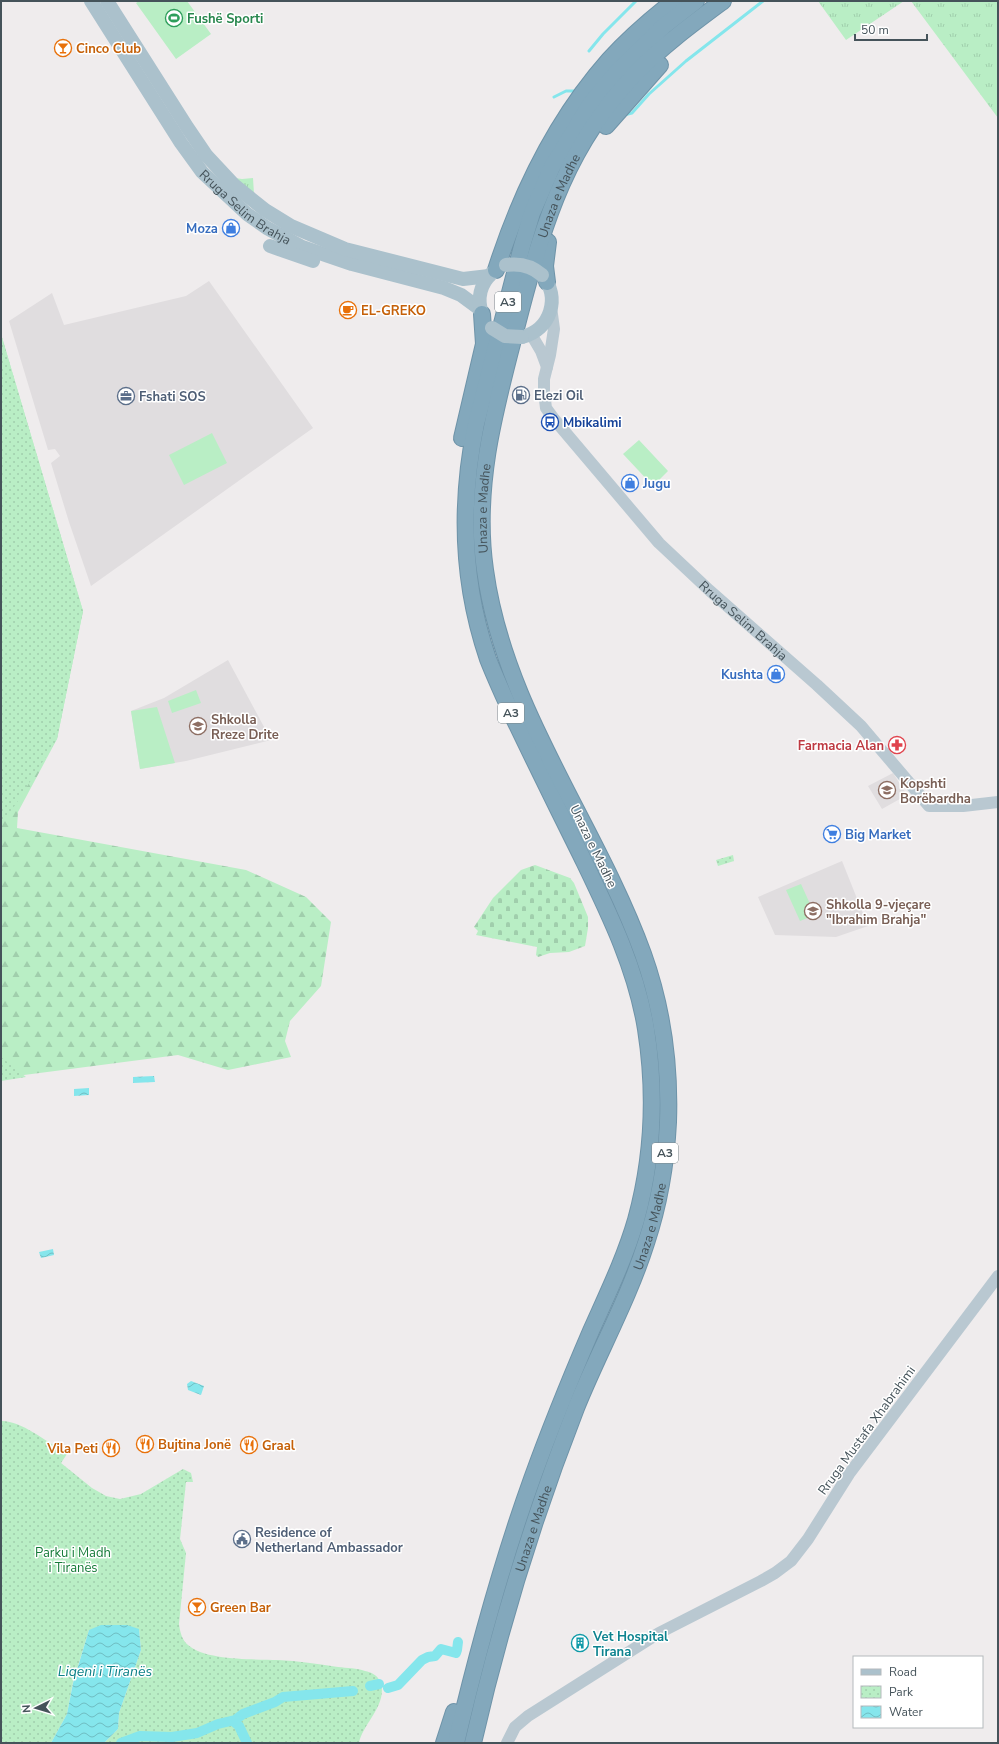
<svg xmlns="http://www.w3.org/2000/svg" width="999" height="1744" viewBox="0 0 999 1744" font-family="'Nunito Sans',sans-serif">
  <defs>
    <pattern id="grass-tufts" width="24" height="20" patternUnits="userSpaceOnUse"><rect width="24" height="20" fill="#b9eec5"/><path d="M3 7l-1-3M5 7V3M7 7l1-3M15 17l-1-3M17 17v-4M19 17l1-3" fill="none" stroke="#a0ceac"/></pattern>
    <pattern id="forest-firs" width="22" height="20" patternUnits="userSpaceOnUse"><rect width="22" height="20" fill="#b9eec5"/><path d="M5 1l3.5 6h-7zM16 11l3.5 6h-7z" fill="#a0ceac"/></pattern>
    <pattern id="cemetery-stones" width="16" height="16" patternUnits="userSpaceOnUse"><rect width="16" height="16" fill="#b9eec5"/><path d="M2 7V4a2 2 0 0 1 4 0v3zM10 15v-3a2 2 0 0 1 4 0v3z" fill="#a0ceac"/></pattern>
    <pattern id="park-dots" width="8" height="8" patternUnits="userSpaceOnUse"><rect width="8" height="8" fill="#b9eec5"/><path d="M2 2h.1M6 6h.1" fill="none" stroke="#a0ceac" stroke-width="1.8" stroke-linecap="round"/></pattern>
    <pattern id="water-waves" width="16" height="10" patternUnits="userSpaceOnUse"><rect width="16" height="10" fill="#85e6ec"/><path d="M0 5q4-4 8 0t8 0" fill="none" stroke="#6fbdc2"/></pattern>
  </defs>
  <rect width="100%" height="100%" fill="#efeced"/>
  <path fill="#e0dddf" d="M209,281L313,428L91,586L69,522L51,463L60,456L55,449L48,450L9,321L52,293L64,325L186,296Z
    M228,660L271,740L186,761L140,769L131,711L164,698Z
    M893,773L907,795L882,809L868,786Z
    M842,861L868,926L836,937L775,935L758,897Z"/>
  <path fill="url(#grass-tufts)" d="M818,1H904L846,40Z
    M911,1H998V118Z
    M235,178L242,179L253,178L254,194Z"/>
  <path fill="url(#forest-firs)" d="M1,334L83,611L57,739L18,812L17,828L246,870L306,897L331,922L321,986L290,1021L285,1041L291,1057L228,1070L178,1055L1,1078Z"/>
  <path fill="url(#cemetery-stones)" d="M535,865L570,878L574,883L588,917V928L585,946L569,952L550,953L538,957L536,955L537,947L476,935L478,931L474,927L493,898L521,870Z"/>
  <path fill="url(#park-dots)" d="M1,334L83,611L57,739L16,804L1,823Z
    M733,855L734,861L718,866L716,860Z
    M1,1057L26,1077L1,1081Z
    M1,1421C20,1420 45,1441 62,1450L67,1454L61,1463L92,1488L106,1496L120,1499L141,1494L183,1469L191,1473L193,1482H186L180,1539L186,1553L179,1624C180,1632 182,1640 188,1645C206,1661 255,1659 278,1660C298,1661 318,1664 338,1667C347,1668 357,1668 365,1671C371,1672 377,1675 380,1681C389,1704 363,1723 359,1743H104L118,1729L119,1713L141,1650L139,1629L89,1630L73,1682L67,1714L51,1743H1Z"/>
  <path fill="#b9eec5" d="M139,1H187L211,34L176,59L136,3Z
    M212,433L227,463L184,485L169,455Z
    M639,440L668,471L653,486L623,454Z
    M196,690L201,703L172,713L168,701Z
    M157,707L175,763L140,769L131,711Z
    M801,884L815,915L800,921L786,890Z"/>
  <path fill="url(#water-waves)" d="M154,1076L155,1082L133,1083V1077Z
    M89,1088V1095L74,1096V1089Z
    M53,1249L54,1255L41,1258L39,1252Z
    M191,1381L204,1386L201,1395L188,1390L187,1384Z
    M101,1625H127L139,1629L141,1650L119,1713L118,1729L104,1743H51L67,1714L73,1683L89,1630Z"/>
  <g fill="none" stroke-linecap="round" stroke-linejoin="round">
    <path stroke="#85e6ec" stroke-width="3" d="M589,51L603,34L636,1
      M554,97L566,91H575
      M624,115L632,113L649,94L686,61L763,1"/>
    <path stroke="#85e6ec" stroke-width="10" d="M370,1686L379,1684
      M388,1688L398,1685L422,1660L428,1657L435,1656L441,1649L456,1653L457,1650L458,1642
      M233,1721L239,1726L247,1743
      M121,1743L140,1736L172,1737L197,1733L218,1724L235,1720L243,1714L275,1702L283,1697L353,1691"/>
    <g stroke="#6e93a8" stroke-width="18">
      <g id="highway">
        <path d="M606,126L660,65"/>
        <path d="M496,270C520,195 556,120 609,60C629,38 651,19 674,1"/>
        <path d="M547,282L545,266L548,242"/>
        <path d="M462,438L484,344L482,314"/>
        <path d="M444,1743L454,1712"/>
        <path d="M456,1743C477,1654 501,1565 532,1479C550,1429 570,1380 591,1331C607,1295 625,1258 636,1220C653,1158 656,1093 646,1029C636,967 608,911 581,855C557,807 534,760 511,712C503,694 495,677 488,659C462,583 460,502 476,424L522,246L532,213L552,167L591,103L617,72L664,26L696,1"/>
        <path id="s3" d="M473,1743C499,1629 533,1518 576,1408C598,1353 628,1300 646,1243C659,1204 666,1162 668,1122C670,1066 662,1007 643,954C596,824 504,710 485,570C472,480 499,395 521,309C545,218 568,144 635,74C662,46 692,24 723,1"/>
      </g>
    </g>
    <g stroke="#b9c8d1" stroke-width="12">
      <path id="s1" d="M551,307L554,329L550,355L544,379V392L546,408L554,419L659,543L709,590L817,685L861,726L929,806H963L998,802"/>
      <path d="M531,334L541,351L547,367"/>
      <path d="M507,1743L515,1727L528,1716L659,1633L761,1581L775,1573L791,1561L808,1539L849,1474L998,1276"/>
    </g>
    <g stroke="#abc1cc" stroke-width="14">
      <path id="s2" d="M91,1L181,143L202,172L247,214L267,228L302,247L352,264L444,288L461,295L480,309"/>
      <path d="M107,1L187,127L206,155L234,185L265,210L291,226L345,249L463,279L489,276"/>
      <path d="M270,246L313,261"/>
      <path d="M482,314C477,299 480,284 492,273"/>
      <path d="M522,337C551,330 561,297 542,275"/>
    </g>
    <use href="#highway" stroke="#83a8bc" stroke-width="16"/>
    <path stroke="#abc1cc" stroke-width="14" d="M506,265C520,263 532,266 542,275
      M492,328L505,336L522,337"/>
  </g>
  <defs>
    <g id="stadium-ring" transform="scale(0.9)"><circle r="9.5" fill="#fff" stroke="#2e9e5b" stroke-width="1.5"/><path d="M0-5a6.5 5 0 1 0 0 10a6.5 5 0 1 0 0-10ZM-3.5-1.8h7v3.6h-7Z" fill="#2e9e5b"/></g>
    <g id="bar-ring" transform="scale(0.9)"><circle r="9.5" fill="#fff" stroke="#e8710a" stroke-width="1.5"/><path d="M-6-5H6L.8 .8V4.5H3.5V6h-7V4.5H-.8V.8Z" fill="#e8710a"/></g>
    <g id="shop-ring" transform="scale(0.9)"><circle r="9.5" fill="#fff" stroke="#3f7fe0" stroke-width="1.5"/><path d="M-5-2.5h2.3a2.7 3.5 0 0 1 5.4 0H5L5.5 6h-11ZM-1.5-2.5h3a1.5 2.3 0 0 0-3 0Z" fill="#3f7fe0"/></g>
    <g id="cafe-ring" transform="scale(0.9)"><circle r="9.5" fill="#fff" stroke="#e8710a" stroke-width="1.5"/><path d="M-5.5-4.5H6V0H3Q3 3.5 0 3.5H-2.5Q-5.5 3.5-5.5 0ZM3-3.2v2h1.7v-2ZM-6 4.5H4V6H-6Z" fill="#e8710a"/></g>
    <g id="fuel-ring" transform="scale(0.9)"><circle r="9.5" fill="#fff" stroke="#5c6f8a" stroke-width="1.5"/><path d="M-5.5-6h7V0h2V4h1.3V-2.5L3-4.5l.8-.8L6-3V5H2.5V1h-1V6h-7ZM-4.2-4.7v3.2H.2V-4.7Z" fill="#5c6f8a"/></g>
    <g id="office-ring" transform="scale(0.9)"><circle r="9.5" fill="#fff" stroke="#5c6f8a" stroke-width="1.5"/><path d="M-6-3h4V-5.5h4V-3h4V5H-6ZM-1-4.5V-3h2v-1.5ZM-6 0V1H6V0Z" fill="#5c6f8a"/></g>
    <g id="bus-ring" transform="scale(0.9)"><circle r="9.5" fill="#fff" stroke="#1a4fb4" stroke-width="1.5"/><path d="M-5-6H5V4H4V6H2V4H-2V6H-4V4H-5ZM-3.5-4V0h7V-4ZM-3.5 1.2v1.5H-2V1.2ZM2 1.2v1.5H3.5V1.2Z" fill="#1a4fb4"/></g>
    <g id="school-ring" transform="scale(0.9)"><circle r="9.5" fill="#fff" stroke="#8d6e63" stroke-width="1.5"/><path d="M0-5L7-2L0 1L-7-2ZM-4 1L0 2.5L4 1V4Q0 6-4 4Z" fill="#8d6e63"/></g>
    <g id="pharmacy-ring" transform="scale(0.9)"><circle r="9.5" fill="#fff" stroke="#e0444e" stroke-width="1.5"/><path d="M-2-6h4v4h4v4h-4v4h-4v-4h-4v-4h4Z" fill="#e0444e"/></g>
    <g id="supermarket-ring" transform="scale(0.9)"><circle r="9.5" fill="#fff" stroke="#3f7fe0" stroke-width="1.5"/><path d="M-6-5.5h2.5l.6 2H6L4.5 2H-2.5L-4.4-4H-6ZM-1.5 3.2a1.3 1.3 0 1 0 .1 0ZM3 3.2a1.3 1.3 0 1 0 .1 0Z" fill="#3f7fe0"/></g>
    <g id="restaurant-ring" transform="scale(0.9)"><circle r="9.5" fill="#fff" stroke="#e8710a" stroke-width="1.5"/><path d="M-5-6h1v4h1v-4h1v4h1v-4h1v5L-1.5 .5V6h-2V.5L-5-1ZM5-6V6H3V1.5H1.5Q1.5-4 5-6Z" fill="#e8710a"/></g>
    <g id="civic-ring" transform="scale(0.9)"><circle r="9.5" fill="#fff" stroke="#5c6f8a" stroke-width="1.5"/><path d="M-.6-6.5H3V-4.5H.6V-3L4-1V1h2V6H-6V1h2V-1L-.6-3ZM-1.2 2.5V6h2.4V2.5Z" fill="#5c6f8a"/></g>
    <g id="building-ring" transform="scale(0.9)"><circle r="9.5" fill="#fff" stroke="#0f9aa8" stroke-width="1.5"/><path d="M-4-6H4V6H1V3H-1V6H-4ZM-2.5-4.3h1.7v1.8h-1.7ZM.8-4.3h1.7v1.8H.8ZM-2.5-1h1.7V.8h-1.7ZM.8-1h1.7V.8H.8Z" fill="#0f9aa8"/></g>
  </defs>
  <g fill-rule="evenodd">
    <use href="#stadium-ring" x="174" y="18"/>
    <use href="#bar-ring" x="63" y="48"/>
    <use href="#shop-ring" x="231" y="228"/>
    <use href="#cafe-ring" x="348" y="310"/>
    <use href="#fuel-ring" x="521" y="395"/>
    <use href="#office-ring" x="126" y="396"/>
    <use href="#bus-ring" x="550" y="422"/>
    <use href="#shop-ring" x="630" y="483"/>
    <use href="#shop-ring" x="776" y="674"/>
    <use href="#school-ring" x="198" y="726"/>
    <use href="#pharmacy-ring" x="897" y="745"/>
    <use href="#school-ring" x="887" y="790"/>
    <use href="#supermarket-ring" x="832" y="834"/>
    <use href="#school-ring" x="813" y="911"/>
    <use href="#restaurant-ring" x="145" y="1444"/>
    <use href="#restaurant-ring" x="249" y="1445"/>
    <use href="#restaurant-ring" x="111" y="1448"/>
    <use href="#civic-ring" x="242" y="1539"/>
    <use href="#bar-ring" x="197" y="1607"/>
    <use href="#building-ring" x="580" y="1643"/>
  </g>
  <g text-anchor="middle" stroke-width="3" stroke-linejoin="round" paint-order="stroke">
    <g fill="#fff" stroke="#7d878c" stroke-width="1">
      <rect x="495" y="292" width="26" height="20" rx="3"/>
      <rect x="498" y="703" width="26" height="20" rx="3"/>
      <rect x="652" y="1143" width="26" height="20" rx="3"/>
    </g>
    <g font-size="12" font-weight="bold" fill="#45535a">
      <text x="508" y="306">A3</text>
      <text x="511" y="717">A3</text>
      <text x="665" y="1157">A3</text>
    </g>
    <g font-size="13" font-weight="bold" fill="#27864d" stroke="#fff" text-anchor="start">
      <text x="187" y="23">Fushë Sporti</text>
    </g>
    <g font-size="13" font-weight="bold" fill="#c56008" stroke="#fff" text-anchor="start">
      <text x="76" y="53">Cinco Club</text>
      <text x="361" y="315">EL-GREKO</text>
      <text x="158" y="1449">Bujtina Jonë</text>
      <text x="262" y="1450">Graal</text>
      <text x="98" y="1453" text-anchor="end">Vila Peti</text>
      <text x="210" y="1612">Green Bar</text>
    </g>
    <g font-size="13" fill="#45535a" stroke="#fff">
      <text dy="5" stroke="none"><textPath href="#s3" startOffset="1626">Unaza e Madhe</textPath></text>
      <text dy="5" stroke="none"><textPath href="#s2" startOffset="260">Rruga Selim Brahja</textPath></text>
      <text dy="5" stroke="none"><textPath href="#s3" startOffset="1303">Unaza e Madhe</textPath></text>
      <text dy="5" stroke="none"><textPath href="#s1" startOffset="393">Rruga Selim Brahja</textPath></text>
      <text transform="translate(594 846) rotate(64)" y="5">Unaza e Madhe</text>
      <text dy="5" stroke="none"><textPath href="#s3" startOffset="547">Unaza e Madhe</textPath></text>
      <text transform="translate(866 1430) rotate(-54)" y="5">Rruga Mustafa Xhabrahimi</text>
      <text dy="5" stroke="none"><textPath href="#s3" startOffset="223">Unaza e Madhe</textPath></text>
    </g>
    <g font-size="13" font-weight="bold" fill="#366cbe" stroke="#fff" text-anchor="end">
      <text x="218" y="233">Moza</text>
      <text x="643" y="488" text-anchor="start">Jugu</text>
      <text x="763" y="679">Kushta</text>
      <text x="845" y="839" text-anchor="start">Big Market</text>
    </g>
    <g font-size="13" font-weight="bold" fill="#4e5e75" stroke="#fff" text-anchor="start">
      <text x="534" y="400">Elezi Oil</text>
      <text x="139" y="401">Fshati SOS</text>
      <text x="255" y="1537">Residence of<tspan x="255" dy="15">Netherland Ambassador</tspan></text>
    </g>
    <g font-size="13" font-weight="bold" fill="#164399" stroke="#fff" text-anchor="start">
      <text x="563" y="427">Mbikalimi</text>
    </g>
    <g font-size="13" font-weight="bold" fill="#785e54" stroke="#fff" text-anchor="start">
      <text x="211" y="724">Shkolla<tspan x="211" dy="15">Rreze Drite</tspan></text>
      <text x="900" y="788">Kopshti<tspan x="900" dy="15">Borëbardha</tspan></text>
      <text x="826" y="909">Shkolla 9-vjeçare<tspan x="826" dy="15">"Ibrahim Brahja"</tspan></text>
    </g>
    <g font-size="13" font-weight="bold" fill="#be3a42" stroke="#fff" text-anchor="end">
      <text x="884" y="750">Farmacia Alan</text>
    </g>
    <g font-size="13" fill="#167b39" stroke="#fff">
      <text x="73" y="1557">Parku i Madh<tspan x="73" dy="15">i Tiranës</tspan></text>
    </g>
    <g font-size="13" font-weight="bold" fill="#0d838f" stroke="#fff" text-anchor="start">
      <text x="593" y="1641">Vet Hospital<tspan x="593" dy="15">Tirana</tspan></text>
    </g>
    <g font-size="14" font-style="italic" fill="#0c8188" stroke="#fff">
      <text x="105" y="1676">Liqeni i Tiranës</text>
    </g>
  </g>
  <rect width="999" height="1744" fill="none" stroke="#45535a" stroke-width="4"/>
  <rect x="853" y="1656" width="130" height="72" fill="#ffffff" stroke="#b5babd"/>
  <rect x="861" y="1669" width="20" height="6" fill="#abc1cc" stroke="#b5babd"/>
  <text x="889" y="1676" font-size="12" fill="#45535a">Road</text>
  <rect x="861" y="1686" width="20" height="12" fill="url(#park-dots)" stroke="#b5babd"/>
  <text x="889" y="1696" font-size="12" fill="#45535a">Park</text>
  <rect x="861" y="1706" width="20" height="12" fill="url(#water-waves)" stroke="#b5babd"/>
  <text x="889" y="1716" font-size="12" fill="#45535a">Water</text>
  <g transform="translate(36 1708) rotate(265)" stroke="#ffffff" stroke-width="3" paint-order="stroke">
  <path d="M0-3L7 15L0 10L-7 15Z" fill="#45535a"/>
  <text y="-6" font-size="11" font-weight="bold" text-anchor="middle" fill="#45535a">N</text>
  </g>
  <path d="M855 34v6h72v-6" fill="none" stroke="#45535a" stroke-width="2"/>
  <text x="861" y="34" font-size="12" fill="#45535a" stroke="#ffffff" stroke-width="3" paint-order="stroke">50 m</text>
</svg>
